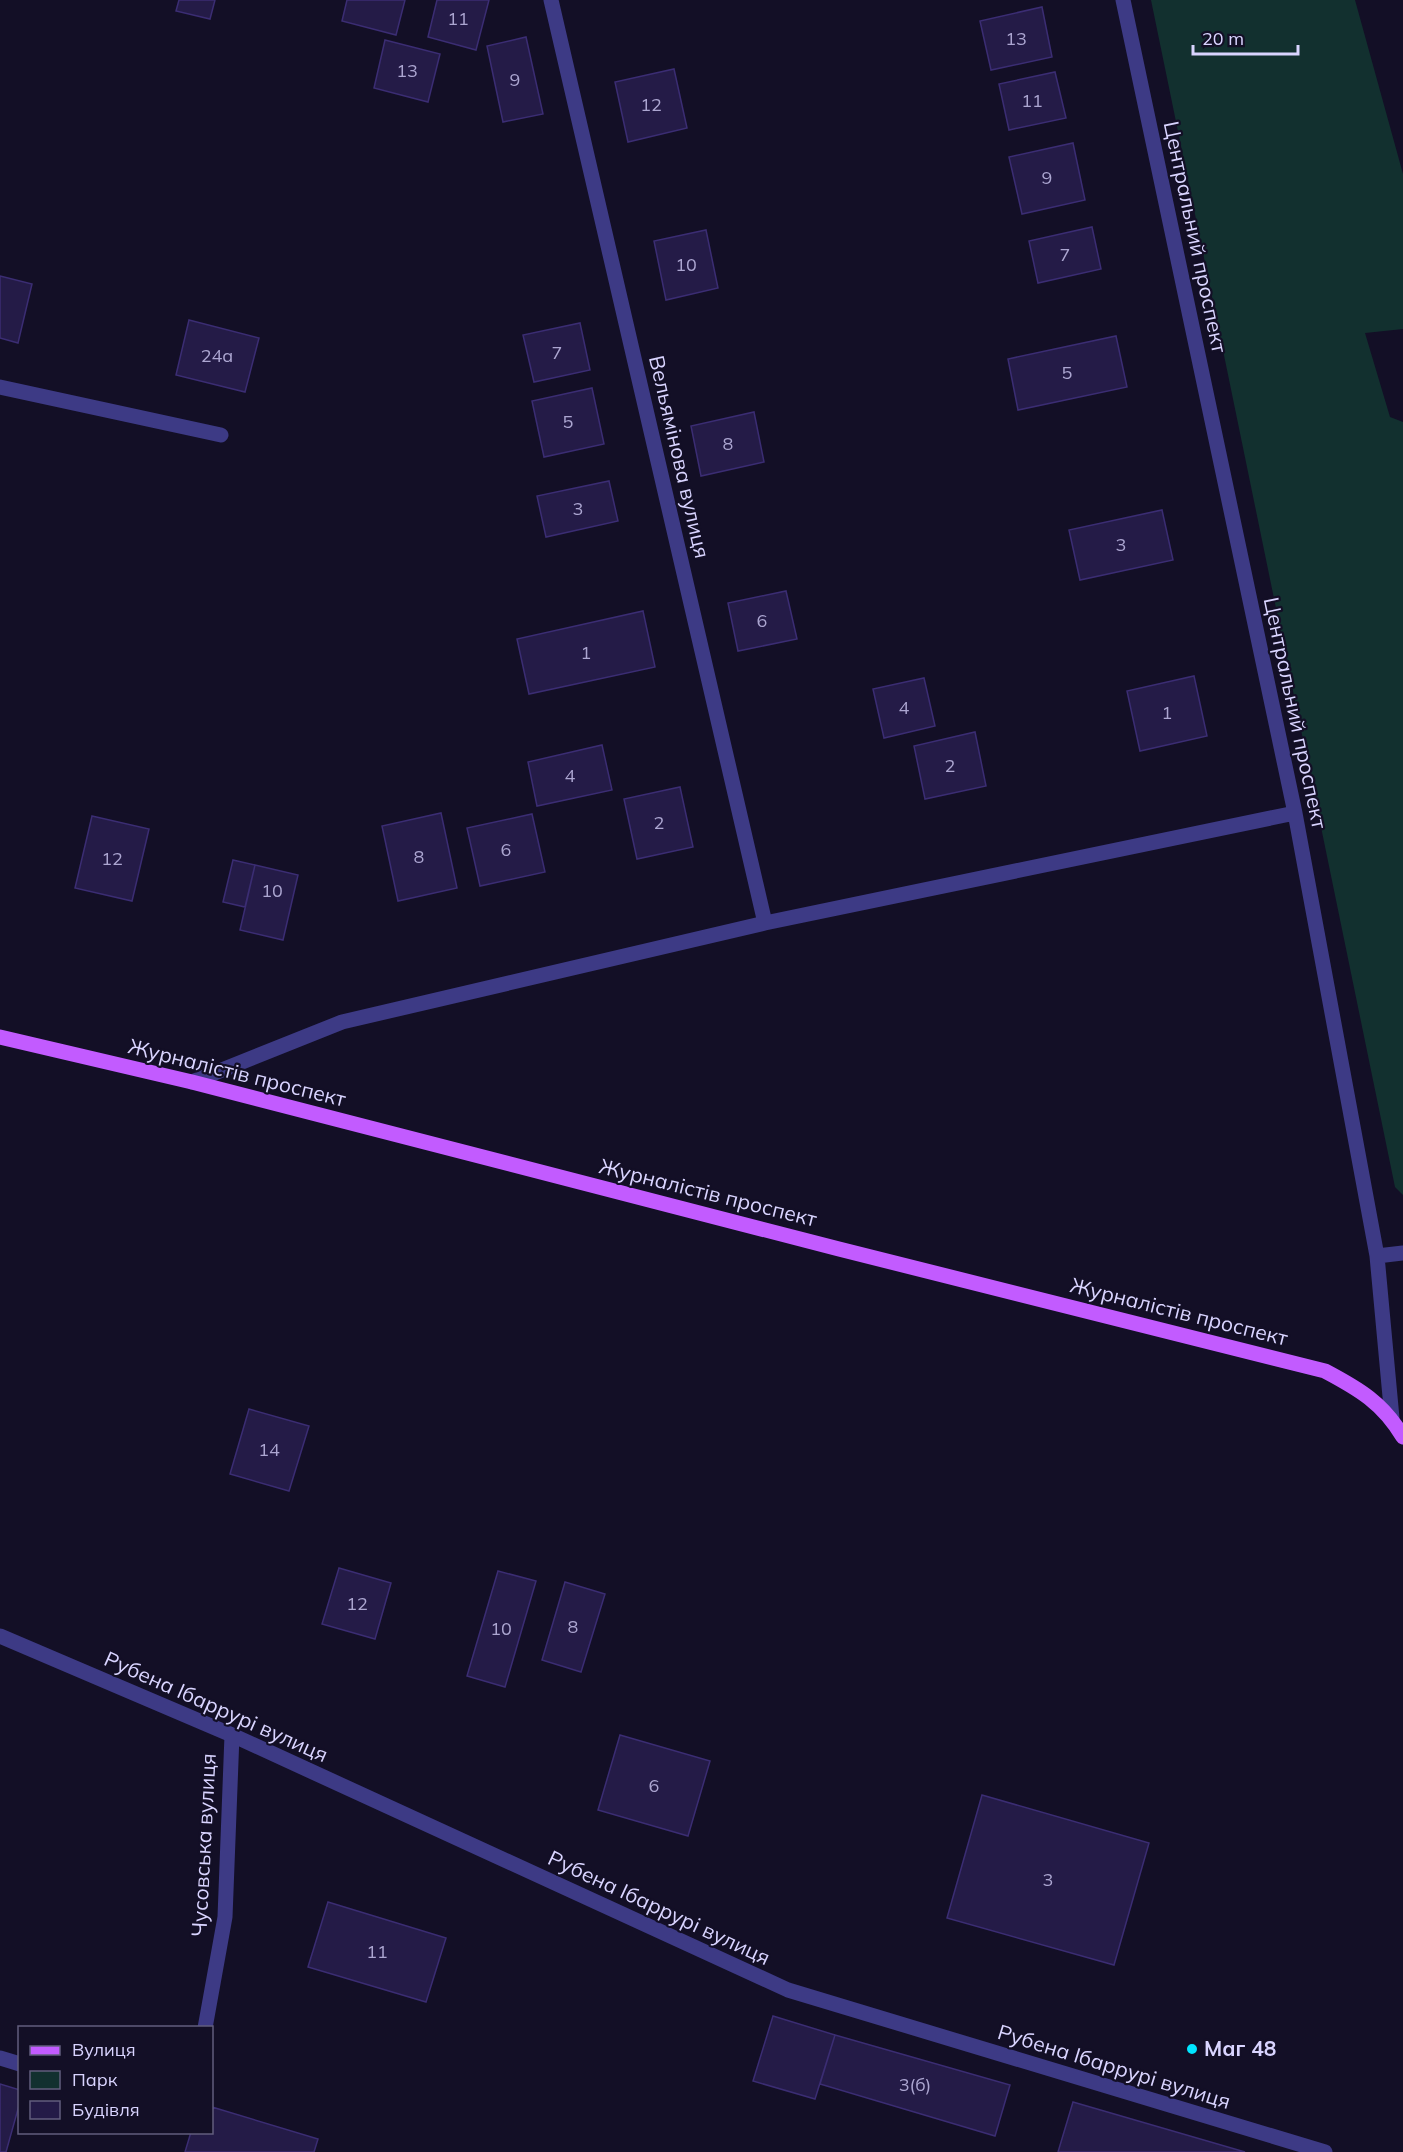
<svg xmlns="http://www.w3.org/2000/svg" width="1403" height="2152" viewBox="0 0 1403 2152" font-family="Mulish,sans-serif">
  <rect width="100%" height="100%" fill="#130f26"/>
  <path fill="#12302f" d="M1151,0H1355L1403,174V329L1365,333L1390,417L1403,422V1195L1395,1187Z"/>
  <path fill="#241b47" stroke="#3b2d73" stroke-width="1.5" d="M179,0H215L210,19L176,11Z
    M347,0H405L396,35L342,21Z
    M437,0H489L476,50L428,37Z
    M1042,7L1052,57L991,70L980,21Z
    M526,37L543,114L503,122L487,46Z
    M385,40L440,54L428,102L374,88Z
    M674,69L687,128L628,142L615,82Z
    M1055,72L1066,118L1009,130L999,84Z
    M1073,143L1085,200L1022,214L1009,157Z
    M1092,227L1101,269L1038,283L1029,241Z
    M706,230L718,288L666,300L654,241Z
    M0,276L32,284L18,343L0,338Z
    M189,320L259,338L245,392L176,375Z
    M580,323L590,370L534,382L523,335Z
    M1116,336L1127,387L1018,410L1008,359Z
    M592,388L604,444L544,457L532,401Z
    M754,412L764,462L701,476L691,426Z
    M609,481L618,521L546,537L537,496Z
    M1162,510L1173,560L1080,580L1069,530Z
    M786,591L797,639L738,651L728,603Z
    M643,611L655,667L529,694L517,639Z
    M1194,676L1207,736L1140,751L1127,691Z
    M924,678L935,726L884,738L873,689Z
    M975,732L986,786L925,799L914,746Z
    M602,745L612,790L537,806L528,762Z
    M680,787L693,847L637,859L624,799Z
    M441,813L457,888L398,901L382,826Z
    M532,814L545,872L480,886L467,828Z
    M92,816L149,829L132,901L75,888Z
    M233,860L255,865L245,907L223,902Z
    M255,865L298,875L283,940L240,930Z
    M249,1409L309,1426L289,1491L230,1474Z
    M339,1568L391,1583L375,1639L322,1624Z
    M498,1571L536,1581L505,1687L467,1676Z
    M565,1582L605,1594L581,1672L542,1660Z
    M620,1735L710,1761L688,1836L598,1810Z
    M982,1795L1149,1843L1114,1965L947,1918Z
    M328,1902L446,1938L426,2002L308,1967Z
    M773,2016L835,2035L815,2099L753,2081Z
    M835,2035L1010,2085L995,2136L820,2084Z
    M0,2084L20,2090V2102L6,2152H0Z
    M1073,2102L1245,2152H1058Z
    M212,2107L318,2139L314,2152H185L191,2132H212Z"/>
  <g fill="none" stroke-linecap="round" stroke-linejoin="round">
    <path stroke="#3d3a85" stroke-width="15" d="M551,0L765,923
      M1123,0L1295,813L1377,1256L1392,1418
      M0,387L221,435
      M192,1082L342,1022L765,923L1295,813
      M1377,1256L1403,1253
      M0,1636L232,1735L788,1990L1325,2152
      M205,2028L225,1917L232,1735
      M0,2058L20,2064"/>
    <path stroke="#c25bff" stroke-width="15" d="M0,1037L192,1082L839,1249L1325,1371C1359,1389 1383,1403 1403,1437"/>
  </g>
  <circle fill="#00e5ff" stroke="#130f26" stroke-width="2" cx="1192" cy="2049" r="6"/>
  <g text-anchor="middle" stroke-width="4.5" stroke-linejoin="round" paint-order="stroke">
    <g font-size="18" fill="#aca6d1">
      <text x="458" y="25">11</text>
      <text x="1016" y="45">13</text>
      <text x="407" y="77">13</text>
      <text x="515" y="86">9</text>
      <text x="1032" y="107">11</text>
      <text x="651" y="111">12</text>
      <text x="1047" y="184">9</text>
      <text x="1065" y="261">7</text>
      <text x="686" y="271">10</text>
      <text x="557" y="359">7</text>
      <text x="217" y="362">24а</text>
      <text x="1067" y="379">5</text>
      <text x="568" y="428">5</text>
      <text x="728" y="450">8</text>
      <text x="578" y="515">3</text>
      <text x="1121" y="551">3</text>
      <text x="762" y="627">6</text>
      <text x="586" y="659">1</text>
      <text x="904" y="714">4</text>
      <text x="1167" y="719">1</text>
      <text x="950" y="772">2</text>
      <text x="570" y="782">4</text>
      <text x="659" y="829">2</text>
      <text x="506" y="856">6</text>
      <text x="419" y="863">8</text>
      <text x="112" y="865">12</text>
      <text x="272" y="897">10</text>
      <text x="269" y="1456">14</text>
      <text x="357" y="1610">12</text>
      <text x="573" y="1633">8</text>
      <text x="501" y="1635">10</text>
      <text x="654" y="1792">6</text>
      <text x="1048" y="1886">3</text>
      <text x="377" y="1958">11</text>
      <text x="915" y="2091">3(б)</text>
    </g>
    <g font-size="21" fill="#d9d4ff" stroke="#130f26">
      <text transform="translate(1195 237) rotate(78)" y="7">Центральний проспект</text>
      <text transform="translate(679 457) rotate(77)" y="7">Вельямінова вулиця</text>
      <text transform="translate(1295 713) rotate(78)" y="7">Центральний проспект</text>
      <text transform="translate(237 1073) rotate(14)" y="7">Журналістів проспект</text>
      <text transform="translate(708 1193) rotate(14)" y="7">Журналістів проспект</text>
      <text transform="translate(1179 1312) rotate(14)" y="7">Журналістів проспект</text>
      <text transform="translate(216 1707) rotate(24)" y="7">Рубена Ібаррурі вулиця</text>
      <text transform="translate(204 1845) rotate(-87)" y="7">Чусовська вулиця</text>
      <text transform="translate(659 1908) rotate(25)" y="7">Рубена Ібаррурі вулиця</text>
      <text transform="translate(1114 2067) rotate(17)" y="7">Рубена Ібаррурі вулиця</text>
    </g>
    <g font-size="21" font-weight="bold" fill="#d9d4ff" stroke="#130f26" text-anchor="start">
      <text x="1204" y="2056">Маг 48</text>
    </g>
  </g>
  <rect x="18" y="2026" width="195" height="108" fill="#130f26" stroke="#625e7d" stroke-width="1.5"/>
  <rect x="30" y="2046" width="30" height="9" fill="#c25bff" stroke="#625e7d" stroke-width="1.5"/>
  <text x="72" y="2056" font-size="18" fill="#d9d4ff">Вулиця</text>
  <rect x="30" y="2071" width="30" height="18" fill="#12302f" stroke="#625e7d" stroke-width="1.5"/>
  <text x="72" y="2086" font-size="18" fill="#d9d4ff">Парк</text>
  <rect x="30" y="2101" width="30" height="18" fill="#241b47" stroke="#625e7d" stroke-width="1.5"/>
  <text x="72" y="2116" font-size="18" fill="#d9d4ff">Будівля</text>
  <path d="M1193 45v9h105v-9" fill="none" stroke="#d9d4ff" stroke-width="3"/>
  <text x="1202" y="45" font-size="18" fill="#d9d4ff" stroke="#130f26" stroke-width="4.5" paint-order="stroke">20 m</text>
</svg>
